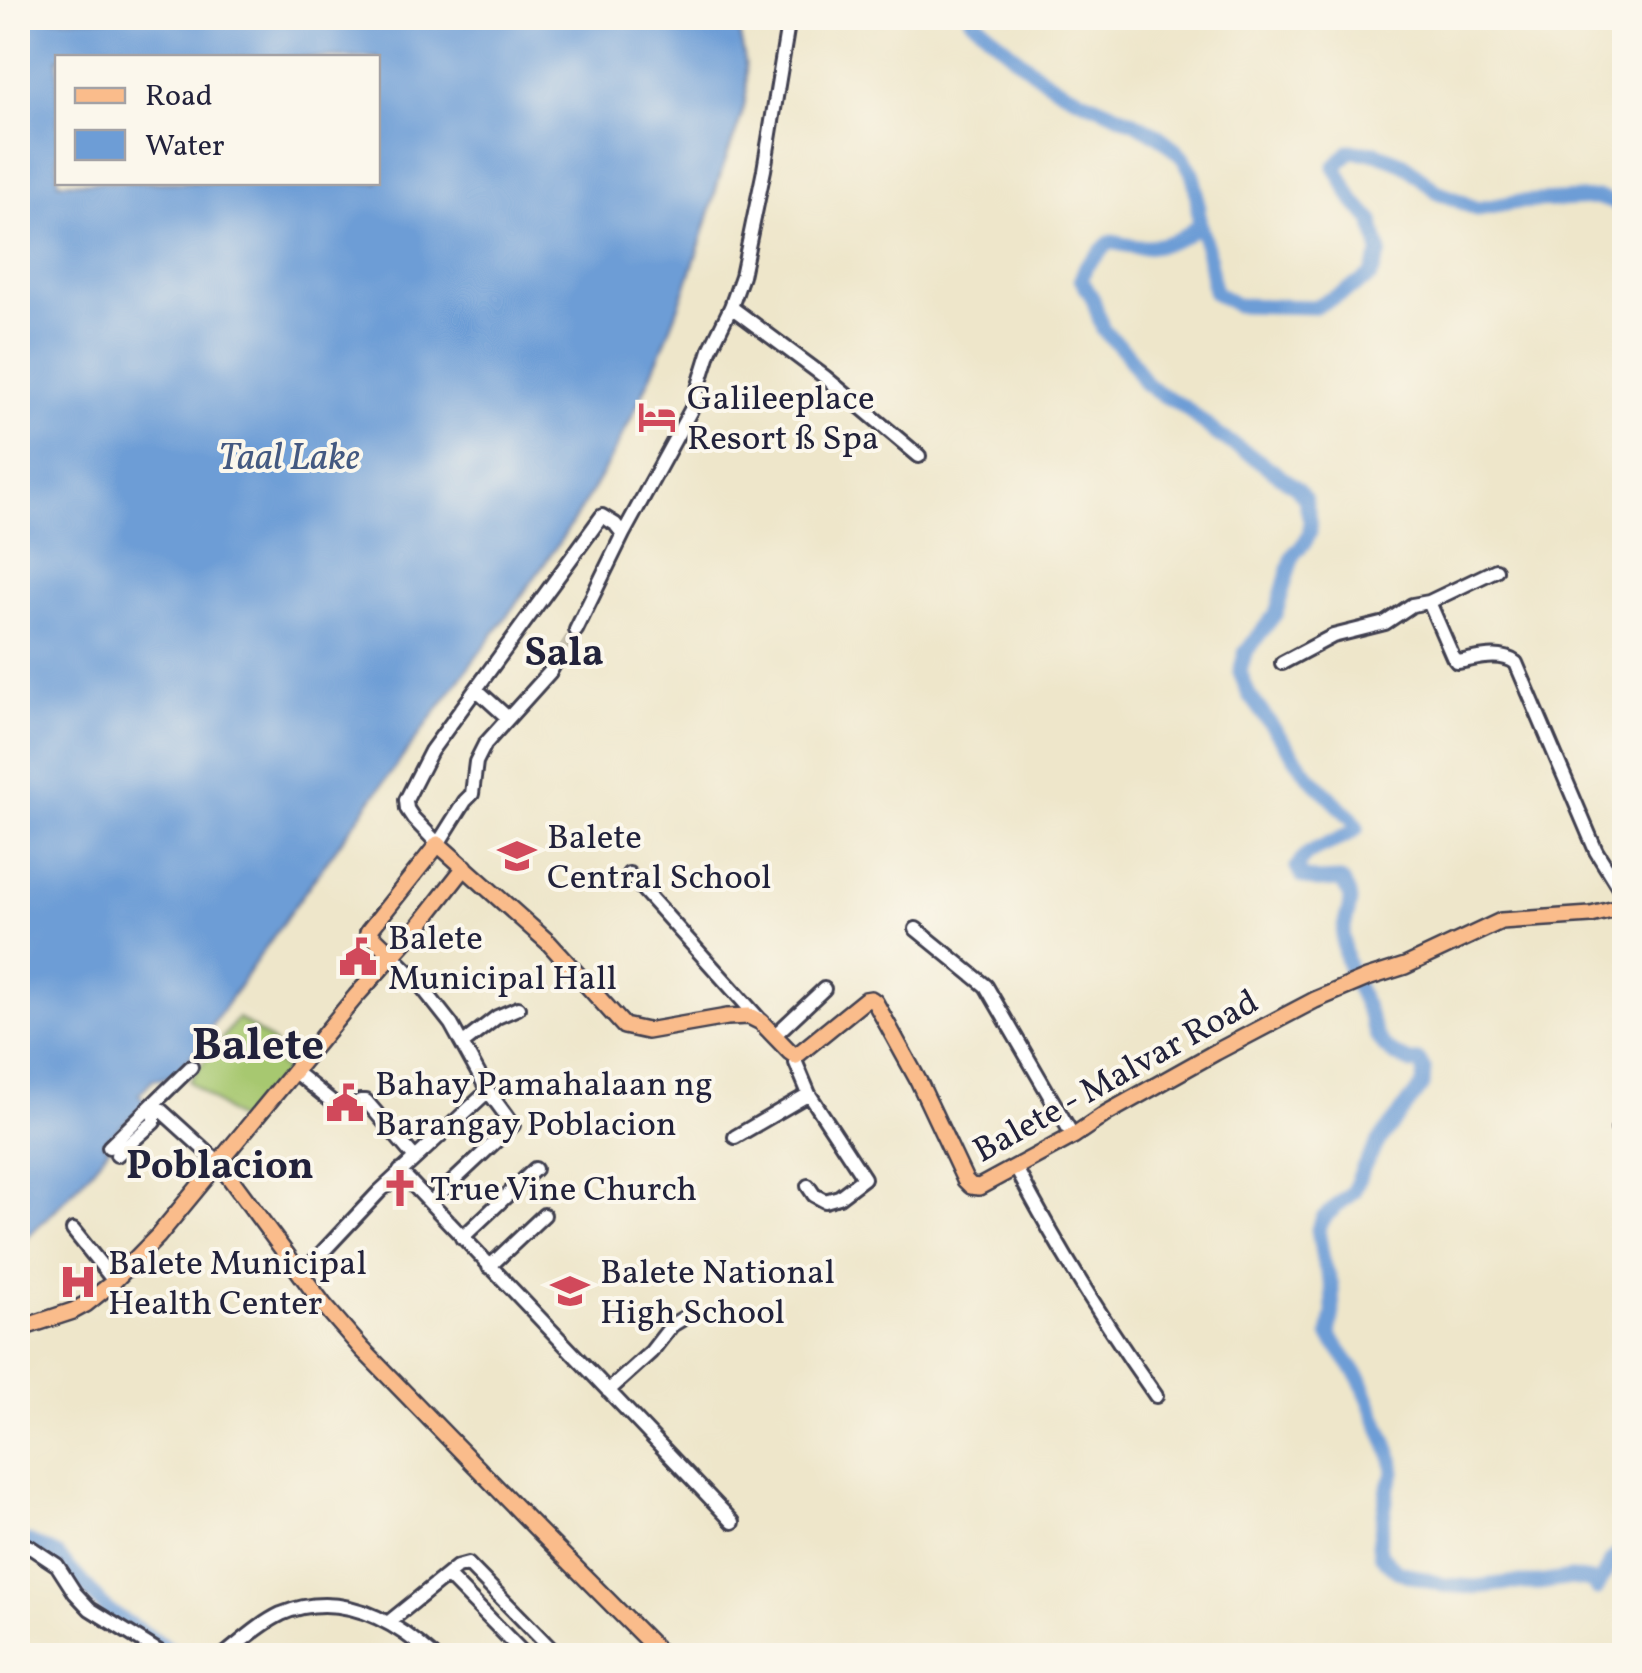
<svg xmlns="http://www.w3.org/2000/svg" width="1642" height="1673" viewBox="0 0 1642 1673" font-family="Vollkorn,serif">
  <rect width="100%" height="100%" fill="#fbf7ec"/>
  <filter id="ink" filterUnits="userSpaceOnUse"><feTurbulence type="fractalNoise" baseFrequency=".01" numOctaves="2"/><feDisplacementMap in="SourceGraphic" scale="20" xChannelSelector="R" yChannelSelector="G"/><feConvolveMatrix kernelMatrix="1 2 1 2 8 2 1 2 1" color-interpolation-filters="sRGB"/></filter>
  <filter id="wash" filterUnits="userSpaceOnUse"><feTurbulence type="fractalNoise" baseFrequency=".0048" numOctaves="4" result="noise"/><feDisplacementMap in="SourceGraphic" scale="40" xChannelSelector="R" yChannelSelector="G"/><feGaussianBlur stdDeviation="2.25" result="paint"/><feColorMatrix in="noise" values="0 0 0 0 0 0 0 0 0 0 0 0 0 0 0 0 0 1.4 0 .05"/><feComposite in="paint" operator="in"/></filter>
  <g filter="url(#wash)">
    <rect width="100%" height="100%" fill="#eee6ca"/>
    <path fill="#a7c870" stroke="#647556" stroke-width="2.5" d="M238,1018L274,1043L277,1063L287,1072L244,1125L189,1081Z"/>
    <path fill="#6d9dd6" stroke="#486088" stroke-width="2.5" fill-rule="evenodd" d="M18,18H735C743,46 751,78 744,107C737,134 724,159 717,186C693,274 659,367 616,448C568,540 502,621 441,705C357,819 273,933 195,1051C185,1064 172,1081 153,1079L139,1094L146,1104L103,1143L109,1148C81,1184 51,1216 18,1246ZM58,58H378V182H58Z"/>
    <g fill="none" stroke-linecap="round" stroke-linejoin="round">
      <path stroke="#6d9dd6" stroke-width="15" d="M971,18C1000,41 1028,72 1062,90C1099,109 1163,126 1187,164C1199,182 1196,203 1200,224C1201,231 1205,239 1206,246C1210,261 1212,277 1214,292L1236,305L1314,307L1343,293L1371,276L1380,253L1372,220L1354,202L1335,167L1350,151L1376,153L1404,164L1438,192L1477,209L1517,202L1599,198L1624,206
        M1199,223C1187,239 1165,245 1145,247C1133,248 1121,243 1110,242L1086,266L1081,279L1093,299L1103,330L1126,352L1145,383L1157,392L1183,406L1218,435L1258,460L1297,488L1305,499L1310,520V532L1305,542L1293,555L1276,613L1245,653L1240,672L1249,695L1308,775L1352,819L1357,828C1337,846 1310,843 1297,867L1303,877L1317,881L1340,880C1361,902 1342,915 1343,938C1343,964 1359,989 1368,1012C1372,1021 1374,1034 1380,1041C1387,1052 1401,1058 1412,1063L1419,1061L1424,1069L1423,1085L1379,1141L1363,1168L1353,1192L1323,1218L1318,1229L1323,1260L1332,1286L1333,1312L1329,1335L1361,1380L1392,1457L1394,1473L1388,1488L1379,1545L1381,1555L1397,1571L1443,1585L1475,1587L1509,1583H1539L1571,1578L1591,1581L1597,1589L1611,1561L1618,1554H1624
        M29,1542L57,1555L107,1610L181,1656"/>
    </g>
  </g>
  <g filter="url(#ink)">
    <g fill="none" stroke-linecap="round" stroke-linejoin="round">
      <path stroke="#c5bfad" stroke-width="12" stroke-dasharray="12 6" stroke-linecap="butt" d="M555,663L576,630"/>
      <g stroke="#413f50" stroke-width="18">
        <path id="minor" d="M731,307L825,377L919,456
          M1429,602L1496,570
          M576,630L623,534L692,408L710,350L731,307L742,276L764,170L789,18
          M555,663L550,672L485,744L476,762L472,794L465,801L438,844L413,818L407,809L406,800L431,751L602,516L615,524L623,534
          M1282,663L1333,636L1385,623L1412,605L1429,602L1453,657L1457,662C1476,659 1500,651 1516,663L1596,851L1624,896
          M476,689L508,718
          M629,874L761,1021
          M916,929L986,986L1073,1136
          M393,956L414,977L451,1024L488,1091L513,1125L430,1203
          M775,1035L824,989
          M462,1044L497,1017L518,1008
          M295,1072L341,1109L349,1111L360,1101H366L415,1158
          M154,1104L219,1163
          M1618,1129L1624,1126
          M735,1137L809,1094L796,1063V1056
          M109,1147L191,1067
          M117,1155L154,1122V1104
          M1016,1168C1057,1247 1105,1324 1156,1396
          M400,1171L733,1522
          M808,1186L814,1195L825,1201L839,1197L864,1178L809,1094
          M73,1230L114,1281
          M462,1238L535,1169
          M489,1267L544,1215
          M302,1274L379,1192L488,1091
          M608,1391L651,1352L672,1325L687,1316
          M18,1542L30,1547L57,1565L75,1593L90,1609L166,1656
          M447,1575L526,1656
          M389,1622L457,1567L468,1564L558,1656
          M223,1656C241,1642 260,1624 281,1614C338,1590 391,1618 433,1656"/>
      </g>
      <g stroke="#413f50" stroke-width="20">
        <path id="major" d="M393,956L368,932L438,844L549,943L624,1026L647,1031L727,1017L749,1016L761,1022L790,1052L796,1056L865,1000L871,999L875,1002L919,1082L965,1180L971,1186L979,1187L1073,1136L1107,1113L1216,1052L1315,1000L1367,978L1405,966L1501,921L1591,915L1624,907
          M219,1163L323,1304L362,1349L538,1530L663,1656
          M18,1329L73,1311L86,1304L111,1284L158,1236L356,996L418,927L465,867"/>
      </g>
      <use href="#minor" stroke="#fff" stroke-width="12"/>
      <use href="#major" stroke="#fabc8b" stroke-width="15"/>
    </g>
  </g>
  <defs>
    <g id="hotel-bare" transform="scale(3)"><path d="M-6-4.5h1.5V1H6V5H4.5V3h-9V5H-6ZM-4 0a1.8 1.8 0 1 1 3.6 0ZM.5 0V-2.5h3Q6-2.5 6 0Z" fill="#d1495b" stroke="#fbf7ec" stroke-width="2.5" paint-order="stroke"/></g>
    <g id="school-bare" transform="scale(3)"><path d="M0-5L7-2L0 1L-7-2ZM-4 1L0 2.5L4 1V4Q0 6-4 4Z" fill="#d1495b" stroke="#fbf7ec" stroke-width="2.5" paint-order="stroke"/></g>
    <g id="civic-bare" transform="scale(3)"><path d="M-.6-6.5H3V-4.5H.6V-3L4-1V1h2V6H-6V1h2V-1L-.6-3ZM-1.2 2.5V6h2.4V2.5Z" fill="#d1495b" stroke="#fbf7ec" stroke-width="2.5" paint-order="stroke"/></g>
    <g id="church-bare" transform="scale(3)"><path d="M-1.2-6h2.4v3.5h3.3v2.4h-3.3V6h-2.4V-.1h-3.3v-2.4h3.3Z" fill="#d1495b" stroke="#fbf7ec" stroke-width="2.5" paint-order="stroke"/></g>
    <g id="hospital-bare" transform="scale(3)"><path d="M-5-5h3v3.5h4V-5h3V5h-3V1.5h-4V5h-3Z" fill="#d1495b" stroke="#fbf7ec" stroke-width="2.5" paint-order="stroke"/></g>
  </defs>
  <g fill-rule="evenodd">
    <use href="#hotel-bare" x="657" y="417"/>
    <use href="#school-bare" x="517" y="856"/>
    <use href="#civic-bare" x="358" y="957"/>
    <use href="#civic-bare" x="345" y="1103"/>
    <use href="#church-bare" x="400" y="1188"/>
    <use href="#hospital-bare" x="78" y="1282"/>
    <use href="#school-bare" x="570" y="1291"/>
  </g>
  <g text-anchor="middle" stroke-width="8" stroke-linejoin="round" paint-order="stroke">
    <g font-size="35" fill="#22223b" stroke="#fbf7ec" text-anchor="start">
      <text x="687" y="409">Galileeplace<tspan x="687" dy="40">Resort ß Spa</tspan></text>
      <text x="547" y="848">Balete<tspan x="547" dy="40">Central School</tspan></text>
      <text x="388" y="949">Balete<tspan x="388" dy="40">Municipal Hall</tspan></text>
      <text x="375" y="1095">Bahay Pamahalaan ng<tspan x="375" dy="40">Barangay Poblacion</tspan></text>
      <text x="430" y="1200">True Vine Church</text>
      <text x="108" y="1274">Balete Municipal<tspan x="108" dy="40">Health Center</tspan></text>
      <text x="600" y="1283">Balete National<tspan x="600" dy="40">High School</tspan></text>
    </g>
    <g font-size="35" fill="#22223b" stroke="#fbf7ec">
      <text transform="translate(1115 1075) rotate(-29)" y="12">Balete - Malvar Road</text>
    </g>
    <g font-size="38" font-style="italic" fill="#445981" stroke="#fbf7ec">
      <text x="289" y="469">Taal Lake</text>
    </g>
    <g font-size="40" font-weight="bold" fill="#22223b" stroke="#fbf7ec">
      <text x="564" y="665">Sala</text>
      <text x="220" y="1178">Poblacion</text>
    </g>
    <g font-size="45" font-weight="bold" fill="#22223b" stroke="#fbf7ec">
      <text x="258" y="1059">Balete</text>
    </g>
  </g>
  <rect width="1642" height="1673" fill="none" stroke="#fbf7ec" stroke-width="60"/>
  <rect x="55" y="55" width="325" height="130" fill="#fbf7ec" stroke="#a4a2a5" stroke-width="2.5"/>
  <rect x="75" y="88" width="50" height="15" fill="#fabc8b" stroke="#a4a2a5" stroke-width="2.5"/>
  <text x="145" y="105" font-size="30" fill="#22223b">Road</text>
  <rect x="75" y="130" width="50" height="30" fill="#6d9dd6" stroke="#a4a2a5" stroke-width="2.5"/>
  <text x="145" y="155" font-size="30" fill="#22223b">Water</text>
</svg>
